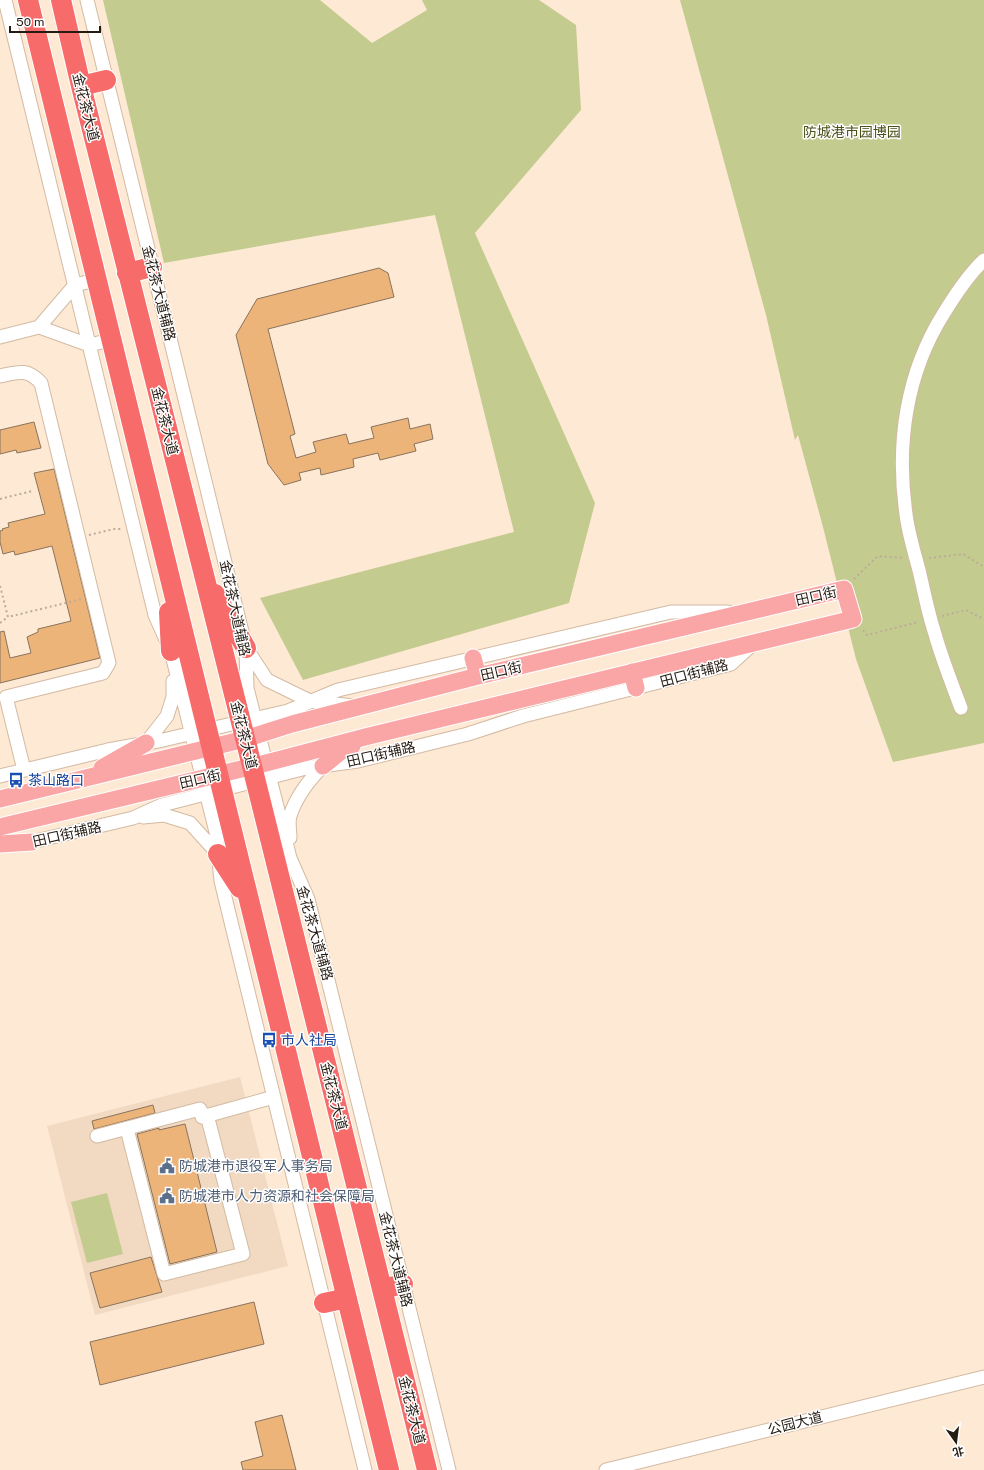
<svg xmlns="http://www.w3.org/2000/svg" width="984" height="1470" viewBox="0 0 984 1470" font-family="'Public Sans','Noto Sans SC',sans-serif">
  <rect width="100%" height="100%" fill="#fee9d5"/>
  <path fill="#f2d9c2" d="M240,1077L288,1266L95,1315L47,1126Z"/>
  <path fill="#c4cb8f" d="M103,0H320L372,43L427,10L422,0H539L576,25L581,110L475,233L595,503L569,603L303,680L260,598L514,532L435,215L164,263Z
    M680,0H984V743L893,762L856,659L823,527L798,435L795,440L766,315Z
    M107,1193L123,1254L87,1263L71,1202Z"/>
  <path fill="#edb47a" stroke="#89735d" d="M379,268L388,273L394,297L268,329L295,434L290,436L296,458L316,452L313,442L346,434L349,444L361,441L374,438L371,427L408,418L410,429L430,424L433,439L414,444L416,451L380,460L378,453L353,459L354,467L321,475L320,468L299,473L301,480L284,485L268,464L236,335L257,299Z
    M34,422L41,448L17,453L16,450L0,454V430Z
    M54,469L100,658L0,683V632L4,631L10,658L31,653L27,637L38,632V629L71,621L52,546L15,555L14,551L3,554L0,542V531L3,530L2,529L9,527L8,523L45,514L34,473Z
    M153,1105L155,1113L94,1129L92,1121Z
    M185,1124L217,1252L170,1264L137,1134L159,1128V1130Z
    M151,1257L162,1292L100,1308L90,1273Z
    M254,1302L264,1344L100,1385L90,1342Z
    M282,1415L296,1470H243L241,1462L263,1456L255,1422Z"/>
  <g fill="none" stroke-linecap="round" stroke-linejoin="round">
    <g stroke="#d3baa2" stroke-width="15">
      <path id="minor" d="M5,0L155,615L171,651L216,832L221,881L365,1470
        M87,0L246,648L247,688L290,858L308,899L449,1470
        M96,280L75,285L39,327L89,345L111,340
        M0,337L39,327
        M0,376C18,372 27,368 41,383L109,663L103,673L6,697L24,770
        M246,648L267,680L310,701L352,706
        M961,708C952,684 942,659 935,634C928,613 924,591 919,570C914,551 908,532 906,514C896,444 906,373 944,313C955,295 968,275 984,260
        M146,743L167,716L173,697V681
        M0,776L108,750L163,740L288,711L338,690L671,612H728
        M143,817L164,815L190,823L218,854
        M290,838C290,831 288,822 290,816C296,797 309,780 323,766
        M23,844L133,818L162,805L306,768L358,761L468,734L523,716L731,664L754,643
        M127,1129L164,1274L243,1254L207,1115
        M97,1136L200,1109L202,1117L274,1097
        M606,1470L984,1377"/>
    </g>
    <g stroke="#fff" stroke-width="19">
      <path id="major" d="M473,658L478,676
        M632,672L636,688
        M323,766L340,752L352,746
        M102,768L146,743
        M0,799L245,739L292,724L478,676L844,589L853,619L369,736L266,763L0,827
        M0,844L32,842"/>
    </g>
    <g stroke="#fff" stroke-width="22">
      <path id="highway" d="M28,0L389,1470
        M61,0L81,86L241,722L427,1470
        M81,86L106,80
        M127,273L152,267
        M215,594L246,648
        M169,612L171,651
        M218,854L240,888
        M382,1289L403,1284
        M324,1303L347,1298"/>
    </g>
    <path stroke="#bcab9a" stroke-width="2" stroke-dasharray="2 3" stroke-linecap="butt" d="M0,499L32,491
      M89,535L114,529H122
      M929,558L963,554L984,567
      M854,579L878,556L903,558
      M0,586L8,617L82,599
      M942,616L966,610L984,619
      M0,623L8,617
      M863,630L867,635L918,622"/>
    <use href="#minor" stroke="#fff" stroke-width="13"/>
    <use href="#major" stroke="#fba6a6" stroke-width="17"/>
    <use href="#highway" stroke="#f86b6b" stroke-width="20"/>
  </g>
  <defs>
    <g id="bus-bare" transform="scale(1.2)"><path d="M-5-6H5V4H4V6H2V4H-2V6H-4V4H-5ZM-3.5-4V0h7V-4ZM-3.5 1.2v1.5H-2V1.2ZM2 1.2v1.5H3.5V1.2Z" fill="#1a4fb4" stroke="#fff" stroke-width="2.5" paint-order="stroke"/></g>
    <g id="civic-bare" transform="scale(1.2)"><path d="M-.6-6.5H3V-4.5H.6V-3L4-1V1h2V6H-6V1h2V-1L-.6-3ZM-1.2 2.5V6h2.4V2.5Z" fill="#5c6f8a" stroke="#fff" stroke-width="2.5" paint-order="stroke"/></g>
  </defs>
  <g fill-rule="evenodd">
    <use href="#bus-bare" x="16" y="780"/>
    <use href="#bus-bare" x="269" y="1040"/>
    <use href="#civic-bare" x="167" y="1166"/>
    <use href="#civic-bare" x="167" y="1196"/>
  </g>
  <g text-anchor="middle" stroke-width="3" stroke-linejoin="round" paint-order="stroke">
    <g font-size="14" fill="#241b12" stroke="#fff">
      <text transform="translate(86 107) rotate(76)" y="5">金花茶大道</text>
      <text transform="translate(159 293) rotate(76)" y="5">金花茶大道辅路</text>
      <text transform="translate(165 421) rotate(76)" y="5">金花茶大道</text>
      <text transform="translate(816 596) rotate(-13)" y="5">田口街</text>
      <text transform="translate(235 608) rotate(78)" y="5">金花茶大道辅路</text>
      <text transform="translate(501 671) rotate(-13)" y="5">田口街</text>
      <text transform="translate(694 673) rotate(-15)" y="5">田口街辅路</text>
      <text transform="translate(244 735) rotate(76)" y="5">金花茶大道</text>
      <text transform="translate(381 754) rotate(-13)" y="5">田口街辅路</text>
      <text transform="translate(200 779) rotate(-13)" y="5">田口街</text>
      <text transform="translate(67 834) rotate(-13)" y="5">田口街辅路</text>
      <text transform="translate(315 933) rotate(74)" y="5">金花茶大道辅路</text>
      <text transform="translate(334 1096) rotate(76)" y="5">金花茶大道</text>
      <text transform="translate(396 1259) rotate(76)" y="5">金花茶大道辅路</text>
      <text transform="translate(412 1410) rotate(76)" y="5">金花茶大道</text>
      <text transform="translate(795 1423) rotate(-14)" y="5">公园大道</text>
    </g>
    <g font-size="14" fill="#4b5018" stroke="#fff">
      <text x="852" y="137">防城港市园博园</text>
    </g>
    <g font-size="14" fill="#164399" stroke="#fff" text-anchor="start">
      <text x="28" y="785">茶山路口</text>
      <text x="281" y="1045">市人社局</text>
    </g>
    <g font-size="14" fill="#4e5e75" stroke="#fff" text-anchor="start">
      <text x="179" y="1171">防城港市退役军人事务局</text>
      <text x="179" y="1201">防城港市人力资源和社会保障局</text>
    </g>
  </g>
  <g transform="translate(956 1442) rotate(166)" stroke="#ffffff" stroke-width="3" paint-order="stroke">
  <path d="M0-3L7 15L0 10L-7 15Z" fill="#241b12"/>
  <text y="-6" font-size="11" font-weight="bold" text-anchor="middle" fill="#241b12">北</text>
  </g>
  <path d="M10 26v6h90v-6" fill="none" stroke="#241b12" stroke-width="2"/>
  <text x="16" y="26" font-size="12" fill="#241b12" stroke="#ffffff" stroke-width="3" paint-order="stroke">50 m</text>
</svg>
